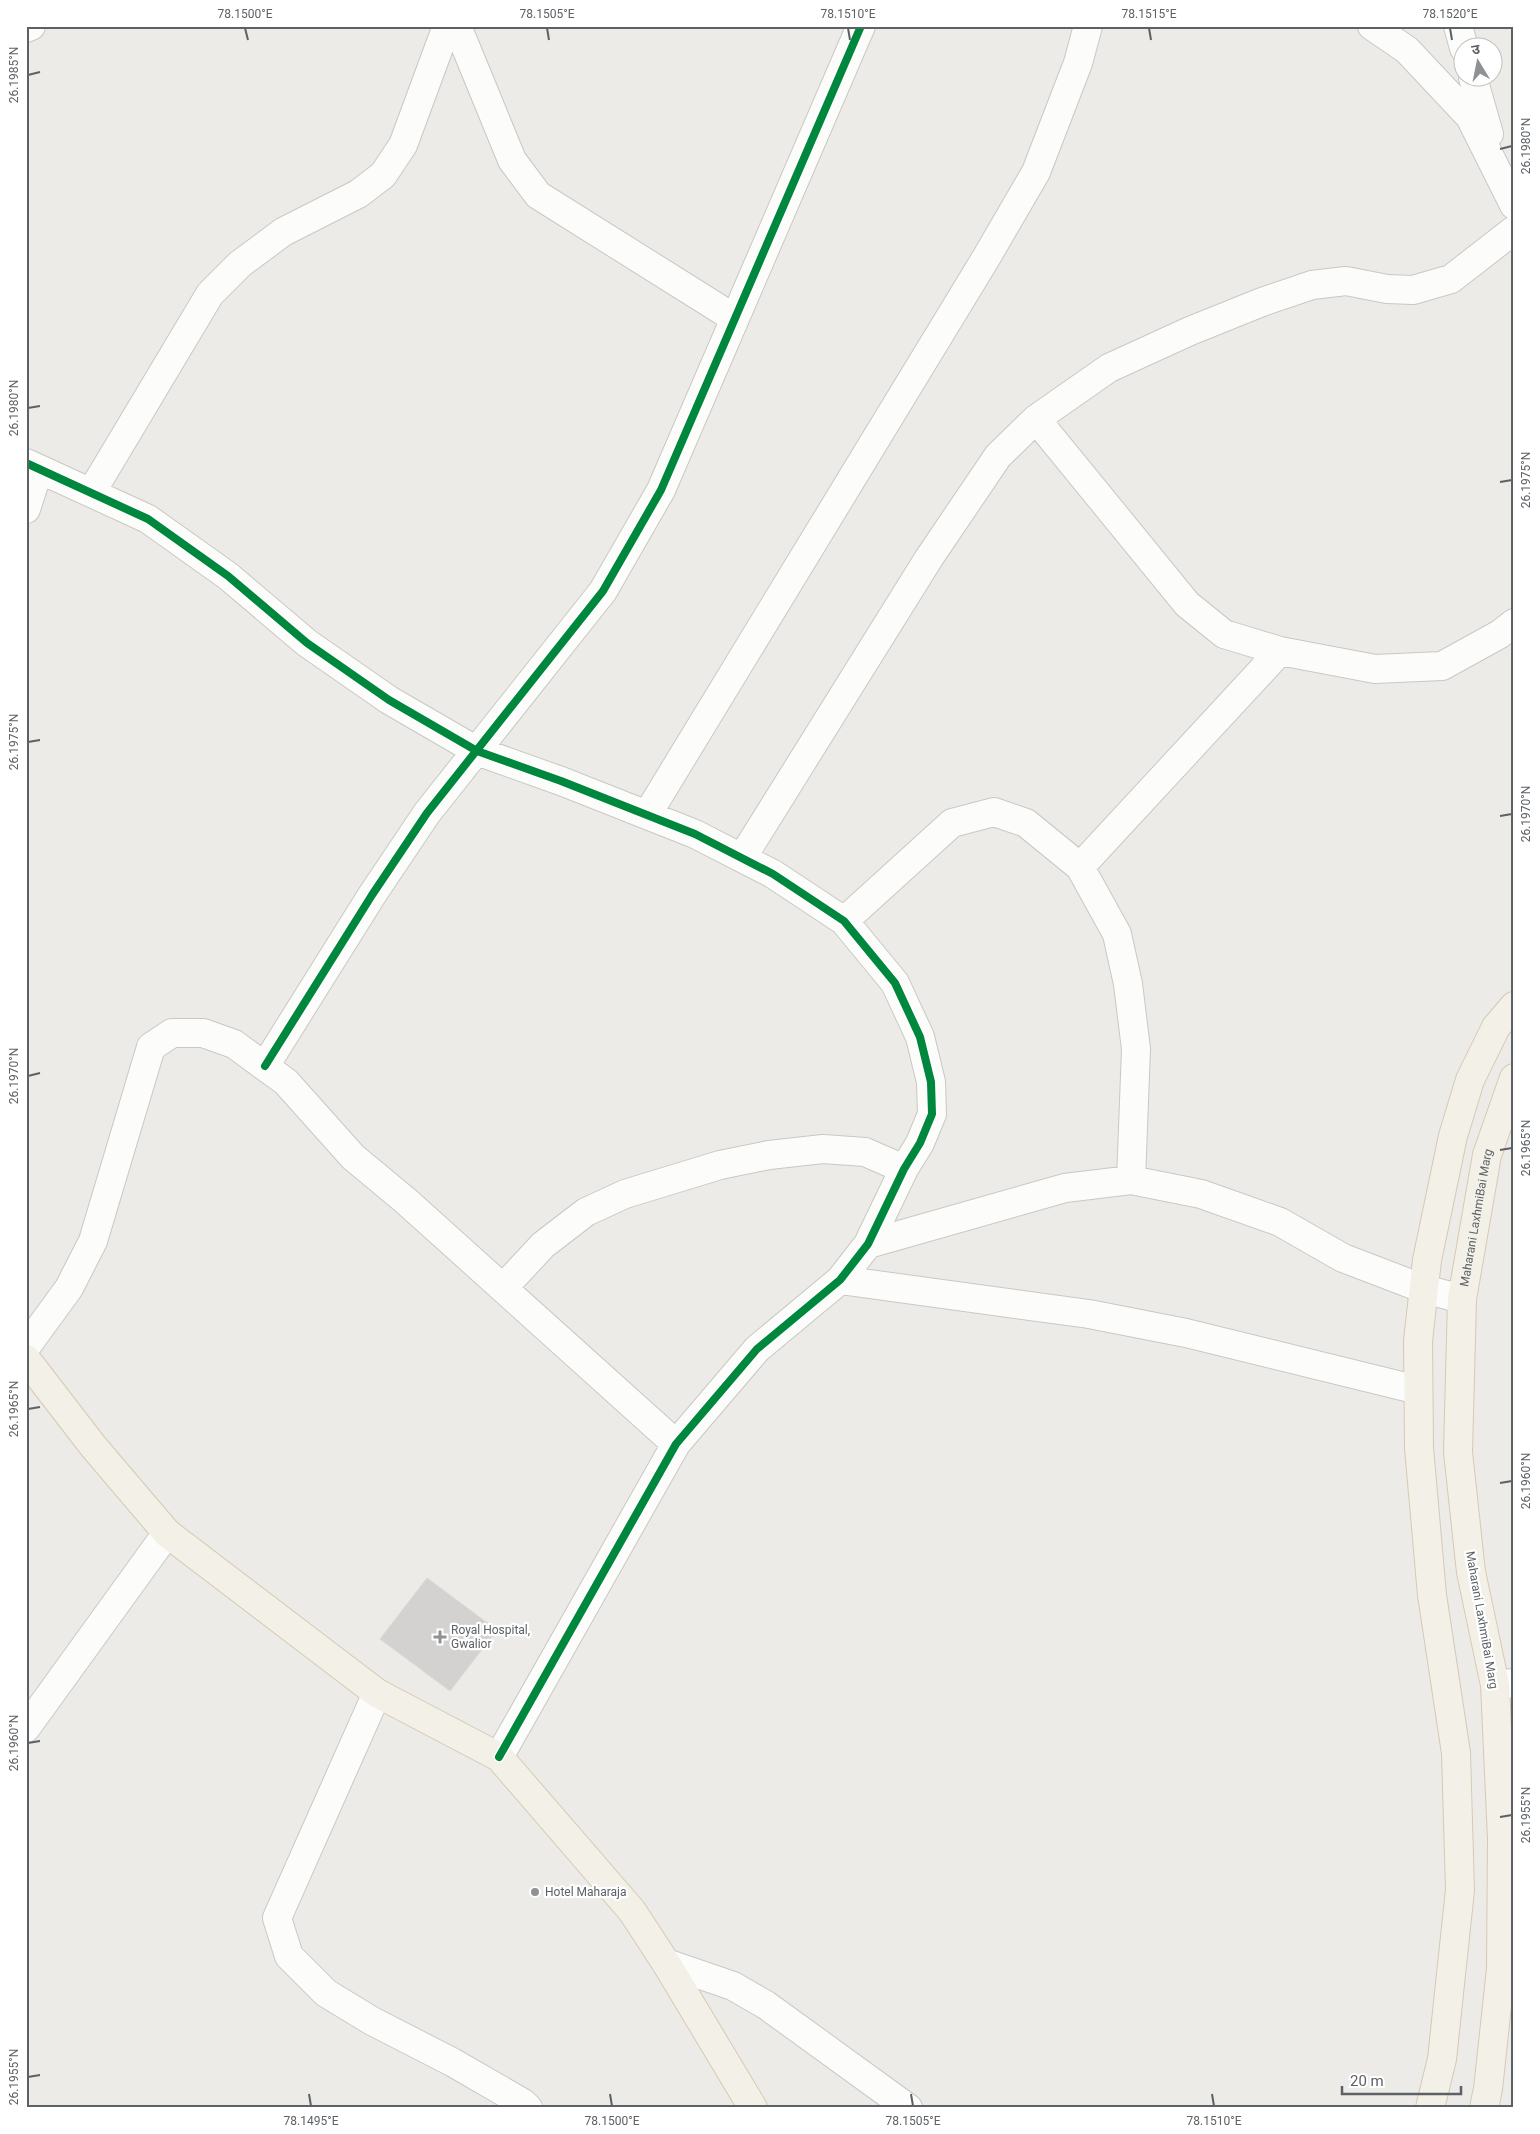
<svg xmlns="http://www.w3.org/2000/svg" width="1540" height="2134" viewBox="0 0 1540 2134" font-family="Roboto,'Noto Sans Devanagari',sans-serif">
  <rect width="100%" height="100%" fill="#edebe7"/>
  <path fill="#d4d2d0" stroke="#dcdad6" d="M427,1578L497,1630L450,1691L380,1639Z"/>
  <g fill="none" stroke-linecap="round" stroke-linejoin="round">
    <g stroke="#c8c8c8" stroke-width="30">
      <path id="minor" d="M457,26L512,160L538,195L734,318
        M1372,26L1407,50L1470,117L1514,205
        M1458,26L1464,48
        M26,28L31,26
        M1473,78L1489,134
        M1036,419L1187,604L1224,634L1280,651L1375,669L1442,666L1500,634L1514,623
        M26,463L148,519L228,576L307,643L389,700L477,751L561,781L695,834L773,874L844,921L895,983L920,1037L931,1082L932,1114L920,1143L904,1169L868,1244L840,1280L757,1349L676,1444L499,1757
        M91,493L210,294L240,264L283,232L358,194L383,175L403,145L447,26
        M26,509L39,469
        M647,815L986,258L1036,172L1078,63L1088,26
        M742,858L929,558L998,456L1036,419L1109,368L1190,331L1262,302L1312,285L1346,281L1387,289L1413,290L1451,279L1514,230
        M1080,867L1280,651
        M844,921L952,823L994,812L1026,823L1080,867L1117,934L1128,984L1136,1049L1131,1180
        M265,1066L372,895L427,813L603,591L661,490L861,26
        M868,1244L1065,1188L1131,1180L1201,1194L1280,1222L1343,1258L1424,1289L1462,1299
        M840,1280L1089,1314L1186,1333L1418,1390
        M503,1288L543,1245L586,1212L625,1194L720,1165L769,1155L823,1149L865,1152L904,1169
        M26,1347L69,1288L93,1241L151,1047L172,1033H203L234,1044L286,1082L353,1157L406,1201L676,1444
        M1495,1685L1514,1683
        M377,1693L277,1918L289,1956L326,1993L372,2021L452,2062L523,2103L528,2108
        M26,1728L167,1533
        M666,1963L733,1986L766,2005L908,2108"/>
    </g>
    <g stroke="#d6c9b3" stroke-width="30">
      <g id="major">
        <path d="M26,1359L93,1446L167,1533L377,1693L499,1757L632,1911L666,1963L753,2108"/>
        <path d="M1430,2108L1442,2059L1460,1890L1456,1753L1432,1595L1419,1448L1418,1341L1427,1260L1453,1136L1470,1080L1496,1027L1514,1006"/>
        <path id="s1" d="M1484,2108L1488,2089L1501,1969L1502,1839L1495,1685L1471,1572L1458,1452L1462,1299L1487,1155L1514,1078"/>
      </g>
    </g>
    <use href="#minor" stroke="#fcfcfb" stroke-width="28"/>
    <use href="#major" stroke="#f3f0e8" stroke-width="28"/>
    <g stroke="#fff" stroke-width="11">
      <path id="cycleway" d="M26,463L148,519L228,576L307,643L389,700L477,751L561,781L695,834L773,874L844,921L895,983L920,1037L931,1082L932,1114L920,1143L904,1169L868,1244L840,1280L757,1349L676,1444L499,1757
        M265,1066L372,895L427,813L603,591L661,490L861,26"/>
    </g>
    <use href="#cycleway" stroke="#00873e" stroke-width="8"/>
  </g>
  <path fill="none" stroke="#5c6166" stroke-width="2" d="M245,28L248,40M547,28L549,40M848,28L850,40M1149,28L1151,40M1450,28L1452,40M28,75L40,72M1500,149L1512,146M28,408L40,406M1500,482L1512,480M28,742L40,740M1500,816L1512,814M28,1076L40,1073M1500,1150L1512,1148M28,1409L40,1407M1500,1483L1512,1481M28,1743L40,1741M1500,1817L1512,1815M28,2077L40,2075M309,2094L311,2106M610,2094L612,2106M911,2094L913,2106M1212,2094L1214,2106"/>
  <g fill="#8f9193" stroke="#fff" stroke-width="2">
    <path d="M437.5 1629.5h5v5h5v5h-5v5h-5v-5h-5v-5h5z"/>
    <circle cx="535" cy="1892" r="5"/>
  </g>
  <g text-anchor="middle" stroke-width="4.5" stroke-linejoin="round" paint-order="stroke">
    <g font-size="12" fill="#5c6166" stroke="#fff">
      <text dy="4" stroke="none"><textPath href="#s1" startOffset="896">Maharani LaxhmiBai Marg</textPath></text>
      <text transform="translate(1482 1620) rotate(80)" y="4">Maharani LaxhmiBai Marg</text>
    </g>
    <g font-size="12" fill="#5c6166" stroke="#fff" text-anchor="start">
      <text x="451" y="1634">Royal Hospital,<tspan x="451" dy="14">Gwalior</tspan></text>
      <text x="545" y="1896">Hotel Maharaja</text>
    </g>
  </g>
  <rect width="1540" height="2134" fill="none" stroke="#ffffff" stroke-width="55"/>
  <g transform="translate(1478 62) rotate(350)"><circle r="24" fill="#ffffff" stroke="#bec0c2"/>
  <path d="M0-4L9 19L0 12L-9 19Z" fill="#8f9193"/>
  <text y="-8" font-size="14" font-weight="bold" text-anchor="middle" fill="#5c6166">उ</text>
  </g>
  <path d="M1342 2086v8h119v-8" fill="none" stroke="#5c6166" stroke-width="2.5"/>
  <text x="1350" y="2086" font-size="15" fill="#5c6166" stroke="#ffffff" stroke-width="4" paint-order="stroke">20 m</text>
  <rect x="28" y="28" width="1484" height="2078" fill="none" stroke="#5c6166" stroke-width="2"/>
  <g font-size="12" text-anchor="middle" fill="#5c6166">
    <text x="245" y="18">78.1500°E</text>
    <text x="547" y="18">78.1505°E</text>
    <text x="848" y="18">78.1510°E</text>
    <text x="1149" y="18">78.1515°E</text>
    <text x="1450" y="18">78.1520°E</text>
    <text transform="translate(14 75) rotate(-90)" y="4">26.1985°N</text>
    <text transform="translate(1526 146) rotate(-90)" y="4">26.1980°N</text>
    <text transform="translate(14 408) rotate(-90)" y="4">26.1980°N</text>
    <text transform="translate(1526 480) rotate(-90)" y="4">26.1975°N</text>
    <text transform="translate(14 742) rotate(-90)" y="4">26.1975°N</text>
    <text transform="translate(1526 814) rotate(-90)" y="4">26.1970°N</text>
    <text transform="translate(14 1076) rotate(-90)" y="4">26.1970°N</text>
    <text transform="translate(1526 1148) rotate(-90)" y="4">26.1965°N</text>
    <text transform="translate(14 1409) rotate(-90)" y="4">26.1965°N</text>
    <text transform="translate(1526 1481) rotate(-90)" y="4">26.1960°N</text>
    <text transform="translate(14 1743) rotate(-90)" y="4">26.1960°N</text>
    <text transform="translate(1526 1815) rotate(-90)" y="4">26.1955°N</text>
    <text transform="translate(14 2077) rotate(-90)" y="4">26.1955°N</text>
    <text x="311" y="2125">78.1495°E</text>
    <text x="612" y="2125">78.1500°E</text>
    <text x="913" y="2125">78.1505°E</text>
    <text x="1214" y="2125">78.1510°E</text>
  </g>
</svg>
